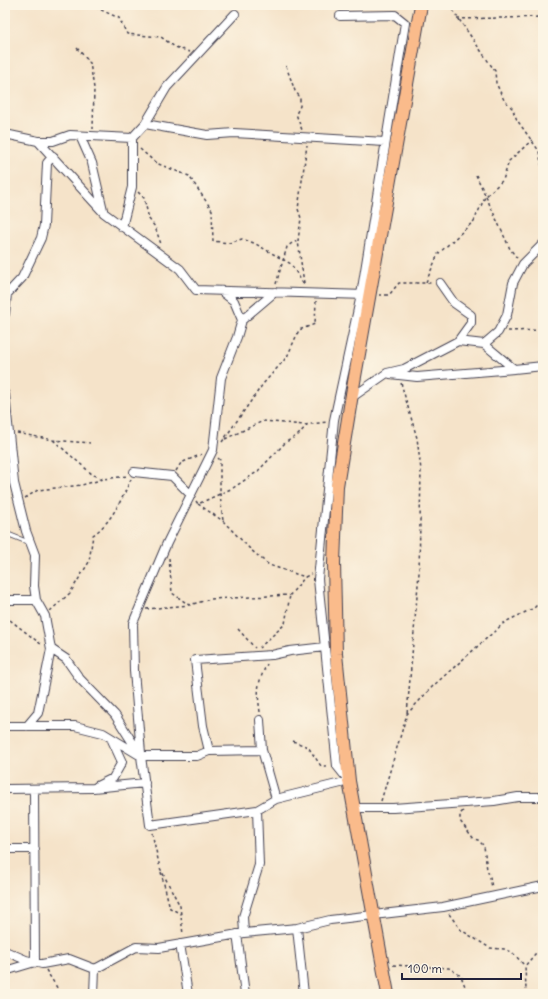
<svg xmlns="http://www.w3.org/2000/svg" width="548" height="999" viewBox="0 0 548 999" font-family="Delius,sans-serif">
  <rect width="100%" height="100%" fill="#fcf5e5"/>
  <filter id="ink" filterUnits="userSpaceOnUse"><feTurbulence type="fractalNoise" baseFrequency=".025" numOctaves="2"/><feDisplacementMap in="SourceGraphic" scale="8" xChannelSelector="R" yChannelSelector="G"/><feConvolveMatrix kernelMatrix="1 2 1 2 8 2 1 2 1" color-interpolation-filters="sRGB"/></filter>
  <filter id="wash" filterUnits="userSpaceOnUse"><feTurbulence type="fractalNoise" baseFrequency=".012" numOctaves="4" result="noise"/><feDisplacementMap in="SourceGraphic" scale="16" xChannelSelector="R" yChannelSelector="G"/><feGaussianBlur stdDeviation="0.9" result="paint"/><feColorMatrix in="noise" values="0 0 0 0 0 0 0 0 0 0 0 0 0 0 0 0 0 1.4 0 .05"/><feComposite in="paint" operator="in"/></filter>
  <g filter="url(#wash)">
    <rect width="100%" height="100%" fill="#f5e3c9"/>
  </g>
  <g filter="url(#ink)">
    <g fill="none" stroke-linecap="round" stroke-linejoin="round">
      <g stroke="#423f50" stroke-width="5.5">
        <path id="service" d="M5,533L30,543"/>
      </g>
      <g stroke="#423f50" stroke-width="10">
        <path id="minor" d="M145,124L167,87L235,14
          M5,134L38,141H53L70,135L132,138L145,124L207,135L234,133L385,142
          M80,136L92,163L103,210
          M38,141L104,213L180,269L196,290L366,295
          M122,227L132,187V138
          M440,283L454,303L471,315V323L458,341
          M221,291L234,301L242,320
          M5,314L7,294L22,278L41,238L44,225L47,163L53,156
          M484,344L498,332L507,315L513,283L523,264L543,244
          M390,374L417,377L514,369
          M5,394L14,483L26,531L35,555L34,586L36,600L45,616L51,649L38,713L27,726
          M351,398L387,373L404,369L458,341L484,344L514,369L543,366
          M134,472L172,476L190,494
          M5,600H36
          M51,649L66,659L80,679L115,715L141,756L150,825L257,810L276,799L349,781L337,766L318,579L334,420L361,295L405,23L395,15L340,16
          M260,720L262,750L209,751L203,726L195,660L272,655L290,651L325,647
          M5,726H75L103,733L141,756H197L209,751
          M262,750L276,799
          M141,753L134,671L133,623L167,543L213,450L221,378L237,337L242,320L275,292
          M97,786L113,778L122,762L111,738
          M5,789L93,788L145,783
          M354,808H393L494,801L518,797H543
          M5,849H35
          M297,928L304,994
          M244,933L243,917L259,865L257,810
          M237,934L245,994
          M180,944L188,994
          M5,951L26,960L42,964L69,959L95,969L94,994
          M95,969L136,947L159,948L244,933L297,928L330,920L443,907L543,886
          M5,971L35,962L34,789"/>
      </g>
      <g stroke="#423f50" stroke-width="14">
        <path id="primary" d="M388,994L349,781L336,654L334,563L337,486L354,382L421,5"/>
      </g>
      <path stroke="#423f50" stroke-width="1.5" stroke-dasharray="3 3" stroke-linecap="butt" d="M90,5L119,18L127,34L161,37L175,47L190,52
        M449,5L495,71L496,83L504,100L512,108L517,120L539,151L543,173
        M457,19L543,17
        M77,48L90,63L94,88L93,129
        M286,66L295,91L300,97V106L296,114L302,130
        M140,149L156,163L189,176L212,210L213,241L229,243L242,239L254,243L291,264L304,285
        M476,175L510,249L517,258
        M138,192L144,198L149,219L155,227L161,244
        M426,282L438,254L474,221L485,197L503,180L509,161L532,140
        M304,283L298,241L301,218L298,209L307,145
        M276,284L287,247L292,243L298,241
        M379,295H389L399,283H433
        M508,331L543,330
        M401,383L417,438L421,470L419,573L407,714
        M17,433L53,440L90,443
        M225,439L263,421L304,425L327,422
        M53,440L93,475L104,479L127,476
        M222,442L263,384L287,357L299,330L315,324L316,301
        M218,458L220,460V494L223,521
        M176,471L181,463L202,454
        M25,498L38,490L82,485L104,479
        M196,501L198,504L233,488L257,472L286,442L298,435L307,425
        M198,504L223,521L251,550L269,565L305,577L311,574
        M169,558L172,593L189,605
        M146,609L189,605L211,599L290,595L305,577
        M50,611L70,593L89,562L93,535C111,523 122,499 131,479
        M10,620L42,645
        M238,629L255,648
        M259,648L285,624L290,595
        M260,712C257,689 257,684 267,664
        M293,741L308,747L321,766H329
        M381,801L407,714L433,686L505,622L534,608L543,599
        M463,811L460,814V821L474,839L478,840L484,846L487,870L490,877L492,888
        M152,833L160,868L180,906L183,935
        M161,872L170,908L181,914
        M449,914L461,930L490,948L504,949L512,952L525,966
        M393,965L449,968L461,976L468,994
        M46,970L61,994
        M524,994L526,990L525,966L535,954L543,950"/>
      <use href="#service" stroke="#fff" stroke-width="4"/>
      <use href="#minor" stroke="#fff" stroke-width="8"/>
      <use href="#primary" stroke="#fabb8b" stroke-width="12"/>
    </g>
  </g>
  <rect width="548" height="999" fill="none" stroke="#fcf5e5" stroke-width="20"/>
  <path d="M402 973v6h119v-6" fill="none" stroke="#22223b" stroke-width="2"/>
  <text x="408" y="973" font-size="12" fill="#22223b" stroke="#fcf5e5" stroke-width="3" paint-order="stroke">100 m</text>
</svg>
